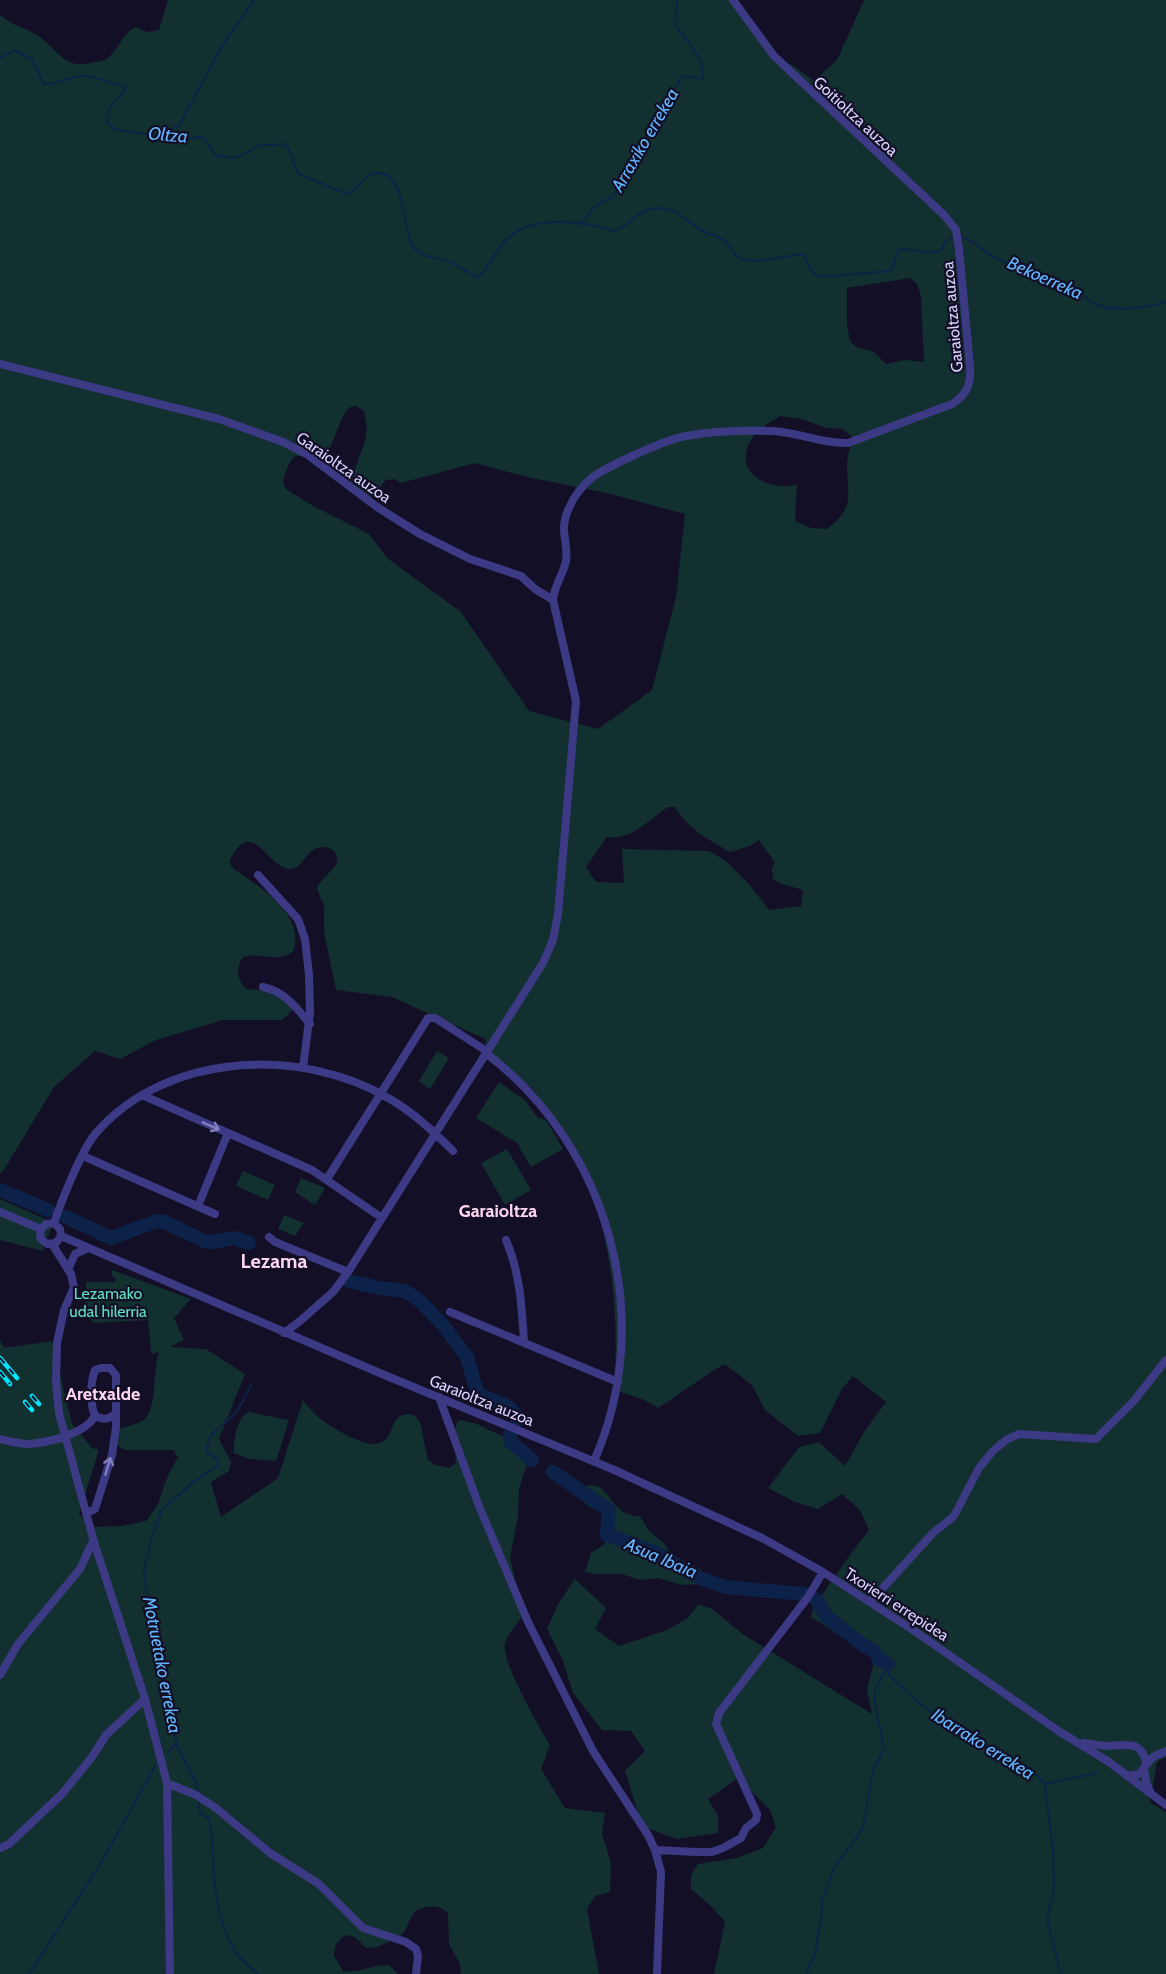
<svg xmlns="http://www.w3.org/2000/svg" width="1166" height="1974" viewBox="0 0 1166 1974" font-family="Cabin,sans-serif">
  <rect width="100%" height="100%" fill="#130f26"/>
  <path fill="#12302f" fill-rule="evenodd" d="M168,0H736L744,13L783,61L794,66L814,81L837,60L864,0H1166V1757L1157,1762L1150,1802L1166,1812V1974H714L725,1922L711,1906L691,1889V1875L698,1864L736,1858L763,1848L776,1827L770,1810L738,1778L708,1799L718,1816V1833L677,1839L642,1826L625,1771L645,1751L631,1731L602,1730L573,1693L563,1661L547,1629L558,1604L575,1579L606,1608L595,1629L619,1646L667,1630L688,1618L699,1604L712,1609L744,1635L872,1714L867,1690L875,1658L811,1617L815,1600L822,1595L854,1549L869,1530L860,1510L842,1494L818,1509L795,1502L768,1488L799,1447L819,1442L845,1466L864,1432L886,1402L853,1376L842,1389L820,1433L798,1436L765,1410L752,1385L725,1364C701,1377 681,1394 658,1408L642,1399L614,1390C621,1299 608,1195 554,1118C546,1107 538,1095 529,1086C516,1075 502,1066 487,1057L485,1039L392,997L336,990L324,932V906L317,889C321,874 347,867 333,850C305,836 306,876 285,868C265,861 251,818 230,860L231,866L235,870C258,885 307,916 293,951C278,965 258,950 242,958C236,968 237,982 247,989C274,993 274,985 299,1004L282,1020H223L156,1040L120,1059L95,1051L54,1087L2,1173H0V15C12,26 27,28 40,37C58,50 64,69 90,63C96,62 104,61 108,58C118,49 124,32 135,27L148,32L159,30ZM910,278L917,284L921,296L924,362L905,360L886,364L874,352L856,347L850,341L847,326V288ZM356,406L364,411L367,428L365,441L350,483L370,499L386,480L394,479L401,483L475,463L527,477L611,494L685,514L676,597L652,690L598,729L529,711L461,612L387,558L369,534L313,506L286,489L283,481L288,466L293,458L297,456L321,457L326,455C334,444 340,417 347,410C350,406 352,407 356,406ZM780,416L802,419L826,428L843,429L851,436C852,445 847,455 847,464C847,497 856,506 827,529L811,528L795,521L797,485C775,489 743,481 746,453C747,448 748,444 751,440C757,430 770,422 780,416ZM668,807H675C688,829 709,840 730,852L750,846L759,840L775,862L772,869L773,879L779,883L803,890L801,906L769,910L749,884L726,861L709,851L622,849L624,883L596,882L586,867L607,837C631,841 650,819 668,807Z
    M437,1051L449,1058L430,1089L419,1081Z
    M499,1082L525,1100L537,1117L546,1120L563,1149L531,1167L517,1143L476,1118Z
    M507,1149L531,1190L505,1205L481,1163Z
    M243,1171L275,1185L268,1200L236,1186Z
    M301,1178L325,1188L315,1205L295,1192Z
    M0,1199L54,1223L44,1244L43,1251L0,1240Z
    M284,1215L304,1223L295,1236L278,1229Z
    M112,1270L191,1299L174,1318L184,1340L170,1347L206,1349L245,1374L219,1439L231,1462L229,1471L211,1482L221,1517L278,1478L303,1400C308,1406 313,1413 318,1417C329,1426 368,1451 382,1442C397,1433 388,1411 414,1415L420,1422L428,1460L435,1465L450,1468L456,1462L454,1435L457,1422L461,1420L477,1424L508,1439L510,1444L529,1458L519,1489L518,1516L510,1558L515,1580L526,1611C520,1620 509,1632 505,1643C500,1659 540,1729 550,1745L541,1769L565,1808L605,1813L602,1834L611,1863L610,1892L595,1896L587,1909L599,1974H461L460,1964L449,1944L448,1914C441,1903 425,1906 415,1911L404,1932L399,1937L377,1947L366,1948C354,1935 347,1928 335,1946L334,1956L343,1971C358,1974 373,1964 389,1965L398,1974H0V1341L5,1348L52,1341L72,1424L92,1448L99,1450L79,1514L92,1527L122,1526L146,1521L158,1504L167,1477L178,1457L173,1450H125L113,1442L118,1430C126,1425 139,1425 145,1419C158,1404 152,1370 159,1352L153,1354L151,1352L148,1320L93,1323L85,1310L86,1282H115V1277H112Z
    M248,1412L289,1420L276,1461L249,1459L234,1453C234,1438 236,1420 248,1412Z
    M586,1486C612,1481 608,1516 640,1516L649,1531L663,1542L673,1557L699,1568L712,1580L703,1584L682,1585L658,1578L640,1580L622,1574H593L585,1572L591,1553L604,1544L608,1538L605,1532L607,1514L588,1506L581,1499V1492Z"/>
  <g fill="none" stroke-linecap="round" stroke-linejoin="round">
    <path stroke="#0c2248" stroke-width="2" d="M0,58L14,50L32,59L44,84C57,85 68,77 81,76C95,75 108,84 123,85L125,88C120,103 107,100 107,122L114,129L150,135H170L183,139L199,137L205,139L215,155L233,158L245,154L257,146L285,144C293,153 292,164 299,174L347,194C359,189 364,174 376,173C408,170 401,234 415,249C424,258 438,258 449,262C459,265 468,273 477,278C490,267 496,249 509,237C534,215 584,221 614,231C630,228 634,209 657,208C679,208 688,224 705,232C712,236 720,236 726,242C732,247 733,256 741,259C754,264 785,257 800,254L805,256L810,269L818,277L890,271C895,266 894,256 899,250C913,247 927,256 941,251L945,242L952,237
      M163,135L180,124L222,46L254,0
      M580,225L596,205L613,197L647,144L646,131L683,76L703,79C706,60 685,39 675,25L677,0
      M961,237C973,239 981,250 992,256C1016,268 1041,275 1066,285C1077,289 1083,297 1093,303C1114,313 1144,308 1166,302
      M888,1668V1674L893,1679C915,1701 940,1720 966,1736C991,1750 1027,1761 1045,1784L1097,1773
      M168,1753L176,1744
      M1045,1785L1053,1851L1054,1889L1047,1919L1061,1974
      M198,1794L196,1782L178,1748L169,1717L155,1622L145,1586L144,1571L151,1539L162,1510L192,1483L218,1465V1460L207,1452C206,1431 222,1428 234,1414C242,1406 246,1393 252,1384
      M198,1799L200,1814L208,1818L211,1826C214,1866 212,1911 233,1948C239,1959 249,1966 258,1974
      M29,1974L101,1863L155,1766
      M806,1974L815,1954L821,1918L822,1901L834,1868L863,1828L873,1771L884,1748L875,1705V1691L888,1664"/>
    <path stroke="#0c2248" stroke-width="14" d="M0,1190L48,1210
      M66,1217L111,1238L157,1221L165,1222L204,1241L212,1242L234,1238L249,1243
      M349,1281L379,1288L405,1291L420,1301L442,1324L467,1357L477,1392C490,1403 513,1401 517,1420
      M510,1435L511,1442L532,1460
      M553,1472C572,1485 590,1498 609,1510L607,1535L655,1552L700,1578L725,1587L805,1594
      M816,1599L827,1617L863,1645L875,1652L878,1658L888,1664"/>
    <path stroke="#3d3a85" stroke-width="8" d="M0,364L219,419L283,442L308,455L377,507L420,534L470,559L521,576L535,589L553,600
      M258,875L298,919L305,939L309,975L310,1012L303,1068
      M263,987C284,991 297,1008 310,1024
      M487,1054C609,1147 657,1319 594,1461
      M142,1095L312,1170L382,1218
      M83,1156L215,1214
      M327,1179L428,1018H435L488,1052
      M198,1206L228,1133
      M0,1212L41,1229
      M54,1223C61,1202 82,1149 96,1133C166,1052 302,1046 390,1099C414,1113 434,1132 453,1151
      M41,1229L40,1238L47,1244L56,1243L61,1236
      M41,1229L46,1224L54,1223L60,1229L61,1236
      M61,1236L382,1374L612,1469L762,1538L823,1572L913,1630L1060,1732L1109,1762L1166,1805
      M269,1237L275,1242L348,1272
      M506,1240C520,1273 522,1307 524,1343
      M52,1244L71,1274L74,1287L64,1310L57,1343L56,1382L59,1413L94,1542L145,1699L167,1783L170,1974
      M68,1270L75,1254L88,1248
      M450,1312L618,1382
      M284,1333L300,1321L333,1292L348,1272L543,963L553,940L558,914L576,701L553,600C554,586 563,575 566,561C569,542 558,531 569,508C574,496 584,484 594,476C611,465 666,439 686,436C713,431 744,430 772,431C798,432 821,444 848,443L952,404C968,394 971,383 970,366L959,249L956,230L944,215L774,56L733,0
      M439,1397L479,1506L528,1622L593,1751L648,1835L655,1850L661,1872L657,1974
      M0,1439C9,1441 19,1444 28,1444C47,1443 85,1434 95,1416
      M87,1513L95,1509L112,1455L116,1427V1375L110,1368H101L95,1370C90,1383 90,1404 95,1416C104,1420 108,1420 116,1413
      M870,1602L933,1533L954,1516L979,1468L993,1451L1006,1440L1019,1434L1096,1439L1133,1402L1166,1360
      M0,1675L18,1644L80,1569L93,1541
      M1084,1743C1092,1744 1101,1746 1109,1746C1126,1745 1142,1740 1146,1763
      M1144,1770L1147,1785L1151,1793
      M1127,1776L1139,1774L1153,1757L1166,1751
      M167,1783L196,1795L216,1808L270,1853L319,1884L363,1928L406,1942L416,1949L418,1956L416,1974
      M0,1848L9,1844L62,1794L92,1757L106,1735L145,1699
      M655,1850L697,1852H712L723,1848L741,1838L746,1828L756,1820L757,1814L716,1724L719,1713L808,1597L823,1572"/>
    <g stroke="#00e5ff" stroke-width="4.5">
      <path id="rail" d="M0,1358L17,1378
        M0,1372L10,1384
        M32,1396L39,1404
        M25,1402L32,1410"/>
    </g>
    <use href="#rail" stroke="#130f26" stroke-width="2" stroke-dasharray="7" stroke-linecap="butt"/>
  </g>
  <defs><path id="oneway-shaft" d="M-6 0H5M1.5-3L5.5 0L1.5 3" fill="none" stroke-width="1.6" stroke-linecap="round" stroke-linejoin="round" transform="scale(1.5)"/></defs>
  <g stroke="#837fbc">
    <use href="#oneway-shaft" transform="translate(211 1126) rotate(24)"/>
    <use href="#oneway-shaft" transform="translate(108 1466) rotate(-73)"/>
  </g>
  <g text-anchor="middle" stroke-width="4.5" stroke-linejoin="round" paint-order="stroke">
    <g font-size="16" fill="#d9d4ff" stroke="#130f26">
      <text transform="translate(856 116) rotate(43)" y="6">Goitioltza auzoa</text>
      <text transform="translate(952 317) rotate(-95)" y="6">Garaioltza auzoa</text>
      <text transform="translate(344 467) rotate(35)" y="6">Garaioltza auzoa</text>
      <text transform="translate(482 1400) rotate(22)" y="6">Garaioltza auzoa</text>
      <text transform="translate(897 1604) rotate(33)" y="6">Txorierri errepidea</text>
    </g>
    <g font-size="16" fill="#5fe0c0" stroke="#130f26">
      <text x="108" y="1299">Lezamako<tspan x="108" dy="18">udal hilerria</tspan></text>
    </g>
    <g font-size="18" font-style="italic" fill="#62b6ff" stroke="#130f26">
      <text transform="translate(168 135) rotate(5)" y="6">Oltza</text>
      <text transform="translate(645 140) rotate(-60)" y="6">Arraxiko errekea</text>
      <text transform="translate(1045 278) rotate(24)" y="6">Bekoerreka</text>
      <text transform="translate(661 1558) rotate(23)" y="6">Asua Ibaia</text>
      <text transform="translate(162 1665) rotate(79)" y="6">Motruetako errekea</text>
      <text transform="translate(983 1744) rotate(32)" y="6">Ibarrako errekea</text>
    </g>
    <g font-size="18" font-weight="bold" fill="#ffd6f0" stroke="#130f26">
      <text x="498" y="1217">Garaioltza</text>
      <text x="103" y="1400">Aretxalde</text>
    </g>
    <g font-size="20" font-weight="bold" fill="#ffd6f0" stroke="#130f26">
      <text x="274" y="1268">Lezama</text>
    </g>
  </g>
</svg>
